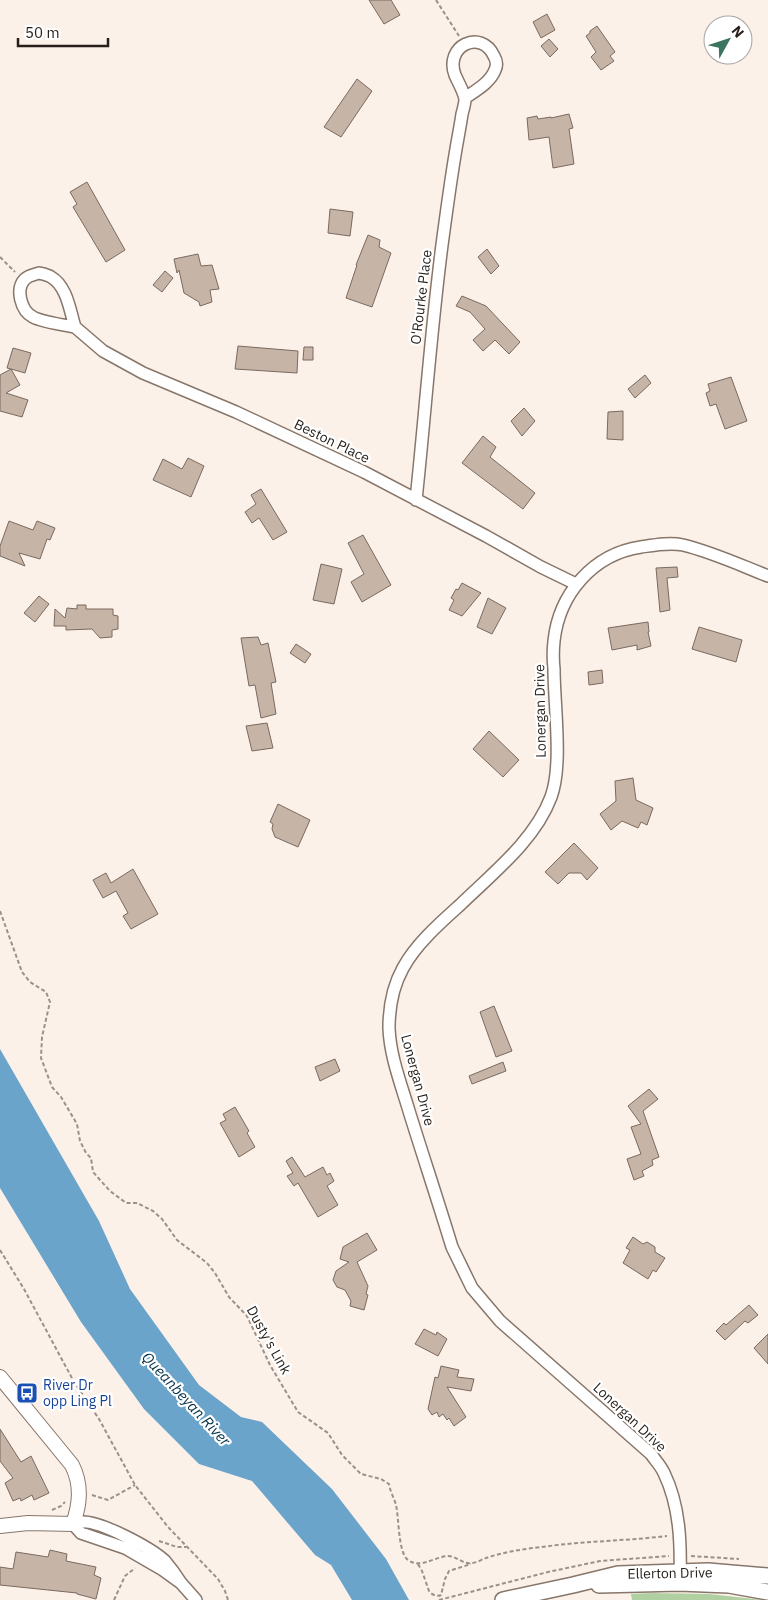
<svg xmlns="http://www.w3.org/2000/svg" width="768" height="1600" viewBox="0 0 768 1600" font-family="'IBM Plex Sans',sans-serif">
  <rect width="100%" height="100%" fill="#fcf1e9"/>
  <path fill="#b1d0a2" d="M651,1593L709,1594L763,1600H632L631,1594Z"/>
  <path fill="#6aa4ca" d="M0,1049L99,1221L130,1289L199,1385L241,1417L262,1422L332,1489L386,1559L409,1600H352L331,1565L315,1555L252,1481L199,1464L144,1409L81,1322L0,1188Z"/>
  <path fill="#c6b4a7" stroke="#7a695e" d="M369,0H391L400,15L384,24Z
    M547,14L555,30L541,38L533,22Z
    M597,26L615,52L610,56L614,61L601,70L591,57L596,52L586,36L590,33V31Z
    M549,39L558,49L550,57L541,46Z
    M357,79L372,91L341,137L324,127Z
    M569,114L573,128L569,129L574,164L553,168L549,137L529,140L527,118L537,116L538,119L551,117V118Z
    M87,182L125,250L106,262L73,207L77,204L70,192Z
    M330,209L353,212L350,236L328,233Z
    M368,235L380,240L379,247L391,253L372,307L346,298L357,265H356Z
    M487,249L499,266L491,274L478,257Z
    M198,254L201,266L212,265L219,289L210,290L212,302L200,306L199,302L184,293L179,270L177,273L174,259Z
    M165,271L173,278L162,292L153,285Z
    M462,296L486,306L520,342L509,354L495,340L483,351L473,340L485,329L470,312L456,306Z
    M238,346L298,351L297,373L235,369Z
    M304,347H313V360H303Z
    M13,348L31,353L25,373L11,369L20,385L6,393L28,400L22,417L0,411V375L11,369L7,368Z
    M645,375L651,383L635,398L628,389Z
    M731,377L747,421L725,429L716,404L710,406L706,393L710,391L708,384Z
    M524,408L535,421L522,436L511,421Z
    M623,411V440L607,439L608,412Z
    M483,436L496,447L490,457L535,493L523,509L462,463Z
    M188,458L204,466L191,497L153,480L163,459L182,469Z
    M261,489L287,532L273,540L259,518L252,523L245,512L256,504L251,495Z
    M9,521L33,530L37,521L55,528L50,540L47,539L40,559L19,553L25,566L0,556V546Z
    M363,535L391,585L362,602L351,582L364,574L348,543Z
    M321,564L342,569L334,604L313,600Z
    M677,567L678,577L667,578L670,610L660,612L656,568Z
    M462,583L481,593L462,616L449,610L454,600L451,598L456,589L458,590Z
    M39,596L49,604L35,622L24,613Z
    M488,598L506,608L492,634L477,627Z
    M77,605H86V609H113V615L118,616V629L112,630V637L100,638L92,629L66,630V626H54L55,609L65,618L67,608L77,609Z
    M648,622L649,632H648L651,646L637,650V645L612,650L608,628Z
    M699,627L742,640L736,662L692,649Z
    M258,637L261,645L268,643L276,682L271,683L276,714L261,718L255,685L249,686L241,638Z
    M296,644L311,654L305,663L290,653Z
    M602,670L603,683L589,685L588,672Z
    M267,723L273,748L252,751L246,726Z
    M489,731L519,760L503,777L473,749Z
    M633,778L636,800L653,808L647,825L641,822L638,828L622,821L611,830L600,814L616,801L615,781Z
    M278,804L310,820L298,847L275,837L272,829L273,824L270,822Z
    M574,843L598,868L587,880L581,873H569L558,884L545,872Z
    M133,869L158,914L131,929L123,916L128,913L116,891L103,898L93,880L106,873L111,883Z
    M494,1006L512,1051L496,1057L480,1012Z
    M335,1059L340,1071L320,1081L315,1067Z
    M503,1062L506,1071L472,1084L469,1076Z
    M649,1089L658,1099L643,1111L659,1157L652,1160L653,1165L642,1171L644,1176L634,1180L627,1159L641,1154L631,1127L641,1124L628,1106Z
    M235,1107L249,1131L247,1133L255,1147L239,1157L220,1123L226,1120L223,1114Z
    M292,1157L305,1177L323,1167L327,1175L330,1173L334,1181L327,1186L338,1205L318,1217L298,1183L294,1186L287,1176L293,1173L286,1161Z
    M367,1233L377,1250L357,1262L368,1286L366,1294L368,1295L364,1310L350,1306L351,1301L345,1290L337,1287L333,1280L336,1271L349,1262L340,1259L343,1247Z
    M633,1237L643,1244L647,1242L655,1247V1252L665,1258L656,1272L653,1270L648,1279L623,1263L630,1250L626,1248Z
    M749,1305L758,1315L748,1323L745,1321L725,1340L716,1331L724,1323L726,1325Z
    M424,1329L436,1335L437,1332L447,1339L438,1356L415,1344Z
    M768,1334V1364L754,1348Z
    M441,1366L459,1370L457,1377L474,1379L471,1391L447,1387L466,1417L454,1426L449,1418L447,1420L443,1414L439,1417L437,1412L432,1415L428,1409L435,1377L438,1378Z
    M0,1429L21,1462L31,1456L49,1493L34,1500L32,1495L21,1501L20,1498L13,1501L5,1483L13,1478L0,1461Z
    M50,1550L67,1554L66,1561L96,1567L94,1575L101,1578L96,1599L77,1594V1593L0,1585V1567L13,1569L16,1552L48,1557Z"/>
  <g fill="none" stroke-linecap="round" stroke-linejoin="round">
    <g stroke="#87766a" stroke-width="14">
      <path id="minor" d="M39,273C43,274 48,275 51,277C67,286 70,311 75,327C64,325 42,322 33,317C21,311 15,289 25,279C29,275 34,275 39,273Z
        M75,327L103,351L143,373L236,412L364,472L486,536L541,567L576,584
        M416,500C425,415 431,330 442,245C446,215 450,185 455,155C457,142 460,128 462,114C463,110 465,104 465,99C464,92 458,82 455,75C444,46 481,28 494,56C497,61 497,66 495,70C490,83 475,91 465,98
        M680,1579C681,1543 680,1506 664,1473C661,1466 655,1460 651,1454L500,1321L472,1288L452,1247C438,1201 423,1156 409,1111C401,1084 390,1056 389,1028C389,1008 393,986 403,968C416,944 440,923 460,905C493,873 535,840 551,797C563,765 554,705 554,669C553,660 553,650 554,641C559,594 593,554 641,547C654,545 670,542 683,545C712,552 740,565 768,576
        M181,1583C176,1575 171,1568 165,1561C151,1548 99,1520 81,1522C78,1522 76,1524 73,1524L81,1533L125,1548L163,1570L181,1583L196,1600"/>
    </g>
    <g stroke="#87766a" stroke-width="16">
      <path id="tertiary" d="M0,1377L72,1465C82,1485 80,1504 73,1524L28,1523L0,1526"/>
    </g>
    <g stroke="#87766a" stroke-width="18">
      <path id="secondary" d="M599,1585L679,1583L729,1585L768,1592
        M503,1600L573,1585L618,1574L708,1571L768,1576"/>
    </g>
    <path stroke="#9a918a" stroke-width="2" stroke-dasharray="4 2.5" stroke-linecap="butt" d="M436,0L459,36
      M0,257L15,272
      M0,911L22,972L30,982L46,992L50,1002L42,1037L41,1058L52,1087L61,1097L77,1124L80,1141L86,1153L91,1158L93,1172L110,1191L126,1203H137L153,1211L162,1219L177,1240L207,1263L215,1273L229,1297L247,1316L270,1365L298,1412L328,1433L342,1455L361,1474L381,1479L389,1484C390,1491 394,1498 396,1505C399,1517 398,1553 408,1560C420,1569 434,1557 448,1556C457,1556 463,1565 472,1563C477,1563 482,1559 486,1558C504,1552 523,1549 542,1547C583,1541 625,1541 667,1536
      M0,1250L24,1289L73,1380L99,1419L135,1485L168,1527L218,1579L225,1591L228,1600
      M92,1495L108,1500L135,1485
      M52,1510L61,1506L65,1502
      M159,1541L177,1547H186
      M691,1556L739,1559
      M418,1564L422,1571L429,1591C432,1595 437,1597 441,1595L445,1579L449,1571L471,1564
      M114,1600L125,1576L135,1568
      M439,1600L548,1572L600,1561L669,1556"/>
    <use href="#minor" stroke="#fff" stroke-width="11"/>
    <use href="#tertiary" stroke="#fff" stroke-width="14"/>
    <use href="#secondary" stroke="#fff" stroke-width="15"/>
  </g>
  <defs>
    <g id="bus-square" transform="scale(1.125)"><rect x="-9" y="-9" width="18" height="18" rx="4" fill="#1a4fb4" stroke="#fff"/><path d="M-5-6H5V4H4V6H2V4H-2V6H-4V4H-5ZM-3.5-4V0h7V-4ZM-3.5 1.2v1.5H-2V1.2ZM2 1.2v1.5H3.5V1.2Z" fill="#fff"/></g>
  </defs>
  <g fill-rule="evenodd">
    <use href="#bus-square" x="27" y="1393"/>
  </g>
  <g text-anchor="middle" stroke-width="4.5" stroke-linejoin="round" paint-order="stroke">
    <g font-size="14" fill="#261f1a" stroke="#fff">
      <text transform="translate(421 297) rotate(-83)" y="5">O'Rourke Place</text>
      <text transform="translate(332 441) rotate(26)" y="5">Beston Place</text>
      <text transform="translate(540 711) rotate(-91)" y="5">Lonergan Drive</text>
      <text transform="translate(418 1080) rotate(75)" y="5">Lonergan Drive</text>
      <text transform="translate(269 1340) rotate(61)" y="5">Dusty's Link</text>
      <text transform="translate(630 1417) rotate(43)" y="5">Lonergan Drive</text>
      <text transform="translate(670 1573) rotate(-1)" y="5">Ellerton Drive</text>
    </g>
    <g font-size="14" fill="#164399" stroke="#fff" text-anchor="start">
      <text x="43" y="1390">River Dr<tspan x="43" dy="16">opp Ling Pl</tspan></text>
    </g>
    <g font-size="15" font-style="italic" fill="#003049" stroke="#fff">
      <text transform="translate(186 1399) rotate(47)" y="5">Queanbeyan River</text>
    </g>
  </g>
  <g transform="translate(728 40) rotate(50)"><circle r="24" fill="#ffffff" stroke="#a8a5a3"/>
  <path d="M0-4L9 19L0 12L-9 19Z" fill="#3b755f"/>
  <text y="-8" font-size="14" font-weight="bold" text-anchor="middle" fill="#261f1a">N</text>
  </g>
  <path d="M18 38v8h90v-8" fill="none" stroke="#261f1a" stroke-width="2.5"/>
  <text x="25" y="38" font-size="15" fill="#261f1a" stroke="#ffffff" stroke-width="4" paint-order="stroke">50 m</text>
</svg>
